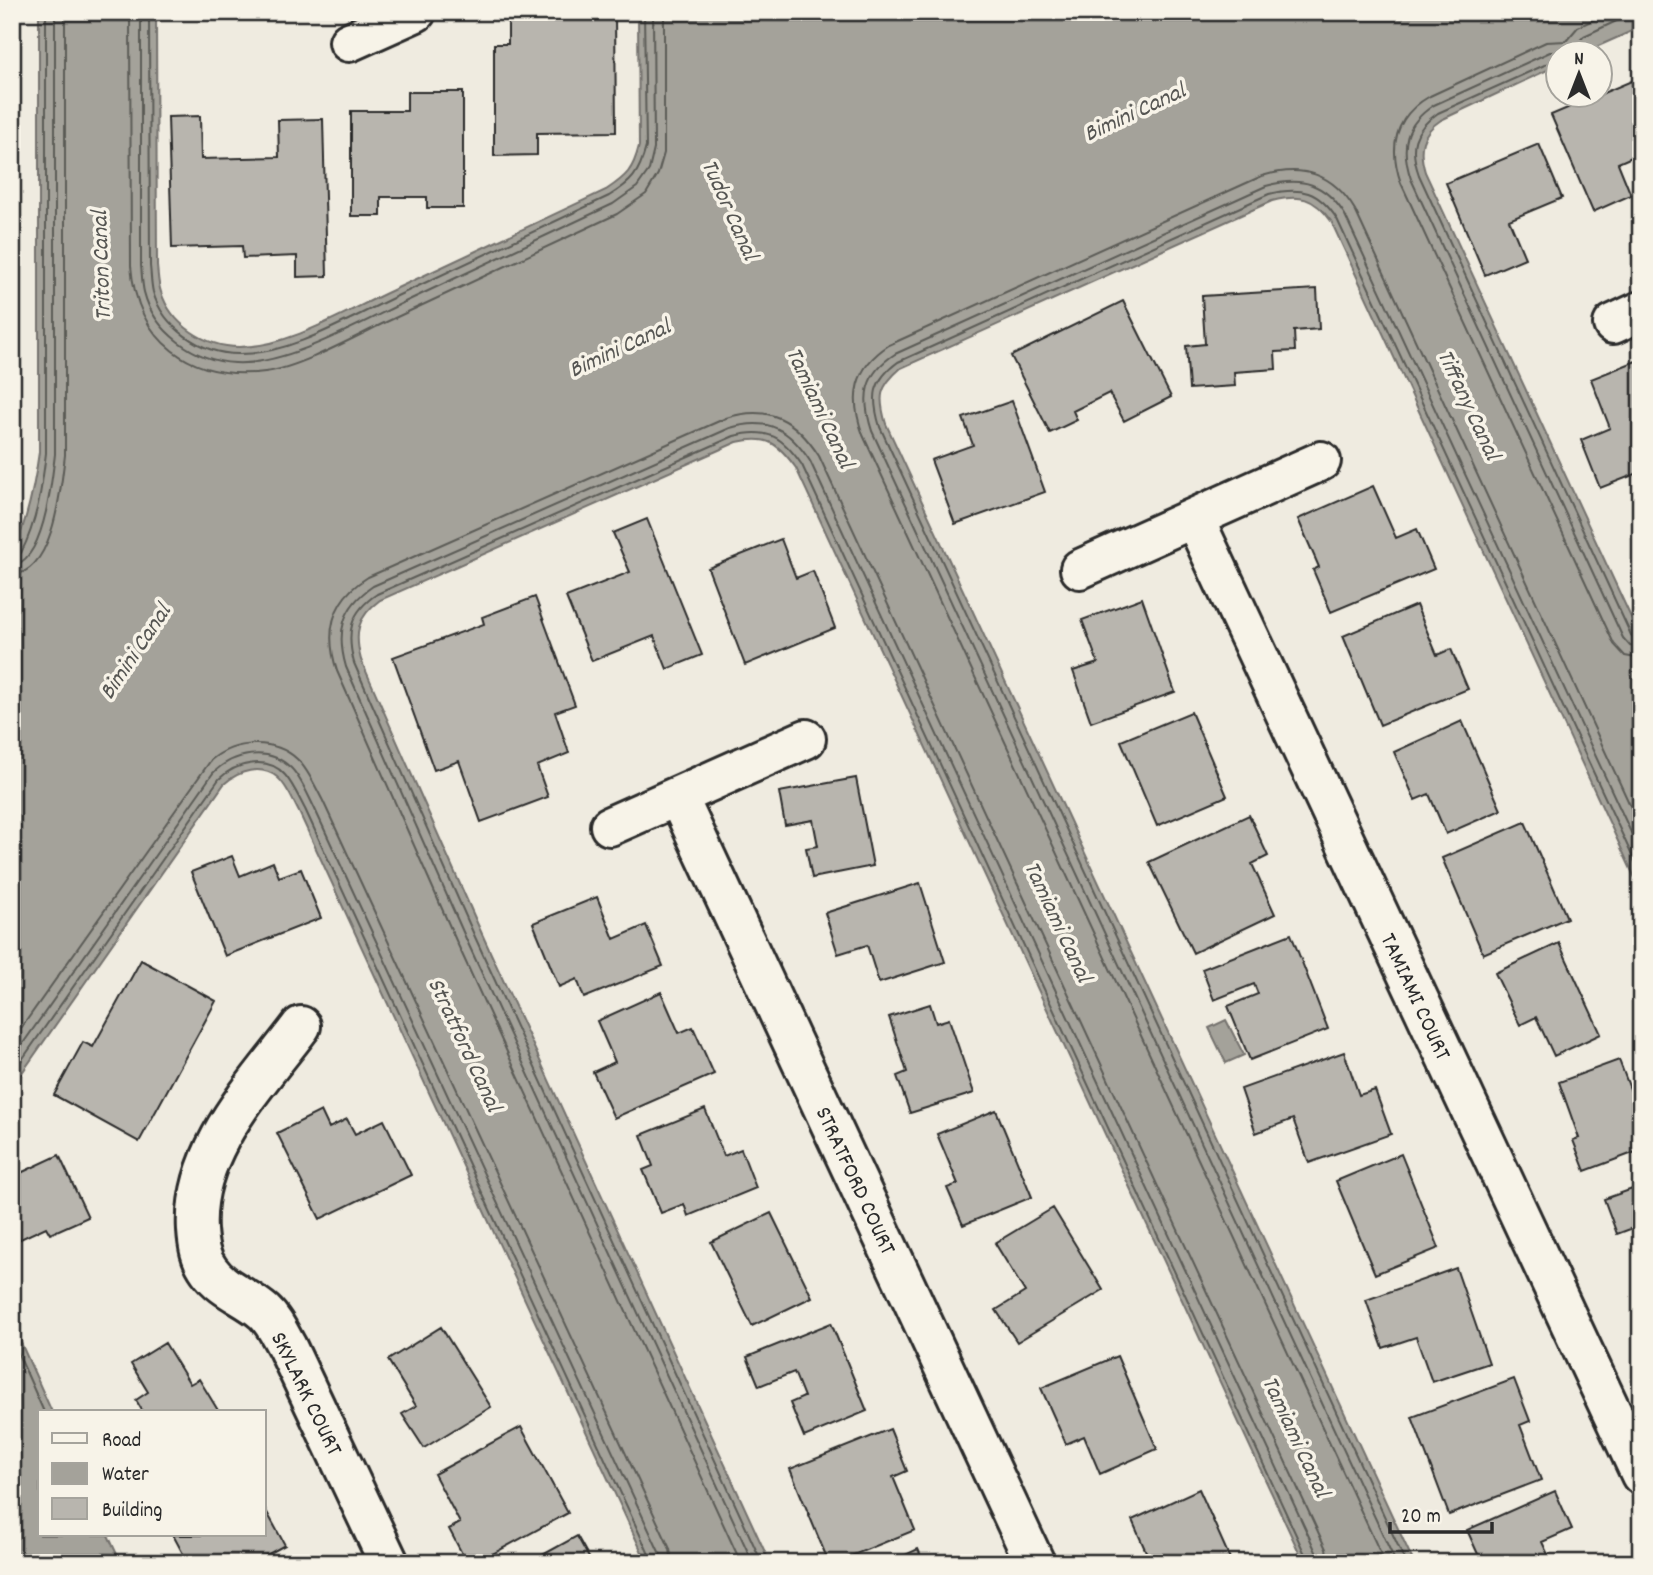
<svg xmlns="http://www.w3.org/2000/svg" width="1653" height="1575" viewBox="0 0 1653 1575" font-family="Dekko,sans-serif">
  <rect width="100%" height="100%" fill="#efebe0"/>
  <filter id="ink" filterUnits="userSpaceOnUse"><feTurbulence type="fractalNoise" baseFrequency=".0143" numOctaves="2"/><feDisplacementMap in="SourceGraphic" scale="14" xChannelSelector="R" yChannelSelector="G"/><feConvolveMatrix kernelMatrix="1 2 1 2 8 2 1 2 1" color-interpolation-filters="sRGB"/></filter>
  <g filter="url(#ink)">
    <path fill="#a4a29a" stroke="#74726e" stroke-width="2" d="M39,12H156L157,266C158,274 158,284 161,292C171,324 205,347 239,347C289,347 347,311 393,290C464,257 535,223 606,190C627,176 633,170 639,146L638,12H1641V27L1585,52H1558V65L1441,120C1421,133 1418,149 1425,172L1641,639V891L1331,221C1314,197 1300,194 1272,201L901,368C879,387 878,397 886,424L1414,1563H1304L796,468C778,443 768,435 737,442L380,600C357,617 354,633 361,660L482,934L770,1563H647L299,812C293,801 287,785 277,777C261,764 238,771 224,784L12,1087V555C27,522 34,489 39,452Z
      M1226,1020L1244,1055L1226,1063L1209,1028Z
      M12,1323L52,1412H40V1535H108L121,1563H12Z"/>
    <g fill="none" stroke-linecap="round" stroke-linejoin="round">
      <path stroke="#5b5b57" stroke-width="2" d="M130,12L131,266C137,341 190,381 265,372C298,368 351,339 382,324C461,287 539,250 617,214L646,194L658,174L664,153V12
        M141,12V266C142,274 142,284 144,292C154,332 195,361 235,363C287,366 362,322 409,300C477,268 545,236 613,204L637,187L649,170L654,149L653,12
        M149,12L150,266C151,274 151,284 153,292C163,327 201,354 238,354C290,355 350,318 397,296C467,263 538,230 609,196C632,182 639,174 646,147L644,12
        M1610,12L1578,27L1566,41L1546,42L1430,96C1395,116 1388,146 1401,183L1614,644L1625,656L1641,659
        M1565,52H1550L1434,105C1405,124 1400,146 1411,179L1623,638L1630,646L1641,648
        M1576,52L1577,44L1584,36L1636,12
        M1558,59L1438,113C1413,130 1409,147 1419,175L1631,635L1635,639L1641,640
        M12,556L21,553C37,522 42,487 46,453V12
        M12,565C44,563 52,479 55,454V12
        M12,575C54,573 61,487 65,455V12
        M12,1041L211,760C235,740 274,738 297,759C308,769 316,788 323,801L670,1549L672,1563
        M12,1059L213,773C233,753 268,746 290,767C300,776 307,793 313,805L660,1554L662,1563
        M12,1074L219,779C235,763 268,755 285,775C293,784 299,798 305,809L653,1563
        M12,1340L44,1412
        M741,1563L458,945L337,671C324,631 332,599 368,577L726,418C769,404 796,420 819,456L1326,1549L1329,1563
        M753,1563L467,941L346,667C336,632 342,607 373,586L730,428C769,417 789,429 810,461L1317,1554L1318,1563
        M762,1563L475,937L354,663C346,632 350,612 377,594L734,436C768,427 783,437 802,465L1309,1563
        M1385,1563L863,435C849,397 854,368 889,345L1262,176C1303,164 1333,173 1355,210L1641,829
        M1396,1563L872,431C861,397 864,374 895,354L1266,186C1302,176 1325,183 1345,215L1641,854
        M1406,1563L880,427C871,397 872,381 898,362L1269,194C1301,186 1319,191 1337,219L1641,875"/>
    </g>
    <path fill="#b8b5ae" stroke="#2b2b2b" stroke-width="2" d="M508,12H615L616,132L537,133V155L494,156V44H508Z
      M1641,77V153L1618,163L1631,195L1593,212L1551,115Z
      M407,92H463V208H427V197H381V216H351V111H407Z
      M200,116L201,159L279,157L278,120L323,119L327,276L297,277V256L243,258L242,246L172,248L168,117Z
      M1539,144L1562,198L1509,220L1525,258L1485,275L1446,183Z
      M1317,289L1319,329L1294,331L1295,351L1275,352L1276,369L1234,372L1235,386L1189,389L1186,346L1205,344L1202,296Z
      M1123,301L1171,397L1124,421L1109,393L1073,411L1077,420L1050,433L1011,356Z
      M1641,359V472L1600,488L1581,440L1610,428L1591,379Z
      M1012,401L1045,492L955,524L931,460L973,445L963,418Z
      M1373,486L1396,538L1417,529L1434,569L1331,612L1313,570L1319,567L1298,519Z
      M647,519L702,655L667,669L654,636L592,661L566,597L630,572L613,533Z
      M781,539L796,578L813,571L835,628L745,665L708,568Z
      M535,597L575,705L555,712L569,753L537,766L548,797L481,822L459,761L434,770L393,657L484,624L482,617Z
      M1142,598L1175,692L1091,722L1073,671L1098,663L1082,620Z
      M1416,605L1437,655L1451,649L1468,689L1380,725L1343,636Z
      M1191,712L1227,796L1157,826L1121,741Z
      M1462,721L1501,810L1446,834L1429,794L1415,800L1394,752Z
      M856,778L873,866L812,878L806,848L818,846L813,820L785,825L779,792Z
      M1249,815L1268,856L1252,864L1275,914L1193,953L1149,862Z
      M1525,822L1567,918L1483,954L1442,858Z
      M232,856L240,876L273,862L279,877L301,869L321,918L225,956L191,872Z
      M920,883L945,962L879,983L867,945L838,954L825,913Z
      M597,897L614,939L646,925L663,966L584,998L577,979L559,987L533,923Z
      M1291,934L1328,1029L1250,1060L1228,1006L1258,994L1254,984L1214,1000L1202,969Z
      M1559,943L1601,1034L1554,1056L1536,1017L1520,1025L1495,973Z
      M141,960L216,1001L139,1142L54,1095L83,1042L93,1047Z
      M661,992L679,1033L693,1027L714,1074L614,1118L593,1072L615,1062L597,1021Z
      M930,1004L936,1023L949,1019L974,1093L910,1113L897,1076L907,1072L889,1017Z
      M1344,1052L1359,1095L1375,1090L1391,1134L1309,1163L1293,1119L1256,1133L1241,1089Z
      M1619,1060L1641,1118V1150L1585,1171L1573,1140L1579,1138L1559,1082Z
      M705,1109L724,1156L741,1149L756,1188L688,1216L684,1204L661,1213L643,1170L653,1166L641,1135Z
      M996,1110L1032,1197L963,1225L947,1188L958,1184L937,1134Z
      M321,1111L329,1128L347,1119L355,1134L384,1120L411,1175L320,1219L277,1133Z
      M1401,1154L1439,1248L1375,1274L1336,1181Z
      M59,1155L88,1217L50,1234L46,1227L12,1243V1177Z
      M1641,1186V1225L1617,1234L1604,1199Z
      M1053,1208L1103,1290L1017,1342L996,1310L1025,1292L995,1243Z
      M771,1213L812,1297L752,1326L711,1242Z
      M1456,1268L1489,1363L1432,1382L1416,1337L1383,1348L1366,1300Z
      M831,1323L867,1411L804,1437L790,1403L804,1397L794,1372L759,1386L747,1357Z
      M441,1327L491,1407L424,1448L402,1414L416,1406L388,1360Z
      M165,1343L190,1384L199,1379L219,1412H143L136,1400L148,1392L131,1364Z
      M1117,1356L1157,1449L1100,1474L1084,1436L1066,1444L1041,1388Z
      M1514,1379L1530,1421L1520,1425L1541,1480L1449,1515L1412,1417Z
      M521,1427L568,1513L476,1563H467L449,1529L460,1523L434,1474Z
      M890,1429L907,1471L893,1477L915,1530L834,1563H829L790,1469Z
      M1199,1489L1232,1563H1151L1132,1520Z
      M1555,1491L1572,1529L1542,1542L1552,1563H1482L1467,1530Z
      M264,1507L285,1545L252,1563H188L173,1535H264Z
      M577,1536L592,1563H528Z
      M918,1549L924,1563H888Z"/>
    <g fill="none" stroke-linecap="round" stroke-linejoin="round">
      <g stroke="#2b2b2b" stroke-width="44">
        <path id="minor" d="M349,42L416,12
          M1613,324L1641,311
          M1194,518L1641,1475
          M1080,569L1321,461
          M678,797L1035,1563
          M610,826L806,739
          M301,1026C256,1086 192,1150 197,1230C198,1245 200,1258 209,1270C223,1290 246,1296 264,1312C274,1321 280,1335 287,1347L389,1563"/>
      </g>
      <use href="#minor" stroke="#f7f3e8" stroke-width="38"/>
    </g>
  </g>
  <g text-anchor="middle" stroke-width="7" stroke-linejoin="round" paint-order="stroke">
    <g font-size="23" fill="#2b2b2b" stroke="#f7f3e8">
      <text transform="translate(1417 996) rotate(65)" y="8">TAMIAMI COURT</text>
      <text transform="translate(857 1180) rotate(65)" y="8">STRATFORD COURT</text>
      <text transform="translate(308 1393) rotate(64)" y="8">SKYLARK COURT</text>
    </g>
    <g font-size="24" font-style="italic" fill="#555552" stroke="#f7f3e8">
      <text transform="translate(1134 111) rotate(-25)" y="8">Bimini Canal</text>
      <text transform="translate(731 209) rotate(66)" y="8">Tudor Canal</text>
      <text transform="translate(100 266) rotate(-92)" y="8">Triton Canal</text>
      <text transform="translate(619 347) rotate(-25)" y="8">Bimini Canal</text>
      <text transform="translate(1470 404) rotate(65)" y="8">Tiffany Canal</text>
      <text transform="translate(821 407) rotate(65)" y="8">Tamiami Canal</text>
      <text transform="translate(134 651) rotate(-56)" y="8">Bimini Canal</text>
      <text transform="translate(1059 921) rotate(65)" y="8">Tamiami Canal</text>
      <text transform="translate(466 1044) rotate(65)" y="8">Stratford Canal</text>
      <text transform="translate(1297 1436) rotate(65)" y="8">Tamiami Canal</text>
    </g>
  </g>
  <rect width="1653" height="1575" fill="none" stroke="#f7f3e8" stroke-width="42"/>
  <rect x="21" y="21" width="1611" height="1533" fill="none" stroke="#2b2b2b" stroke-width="2.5" filter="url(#ink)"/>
  <rect x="38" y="1410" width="228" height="126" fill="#f7f3e8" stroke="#a5a39c" stroke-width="2"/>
  <rect x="52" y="1433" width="35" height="10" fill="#f7f3e8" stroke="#a5a39c" stroke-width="2"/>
  <text x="102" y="1446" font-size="21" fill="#2b2b2b">Road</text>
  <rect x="52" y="1463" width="35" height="21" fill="#a4a29a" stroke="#a5a39c" stroke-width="2"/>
  <text x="102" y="1480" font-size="21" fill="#2b2b2b">Water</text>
  <rect x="52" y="1498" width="35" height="21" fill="#b8b5ae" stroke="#a5a39c" stroke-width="2"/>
  <text x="102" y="1516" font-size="21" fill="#2b2b2b">Building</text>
  <g transform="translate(1579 74)"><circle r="33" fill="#f7f3e8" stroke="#a5a39c" stroke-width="2"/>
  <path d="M0-5L12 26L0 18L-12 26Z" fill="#2b2b2b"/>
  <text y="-10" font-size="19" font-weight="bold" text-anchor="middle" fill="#2b2b2b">N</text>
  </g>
  <path d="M1390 1522v10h102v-10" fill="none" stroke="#2b2b2b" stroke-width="3.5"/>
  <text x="1401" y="1522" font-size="21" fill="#2b2b2b" stroke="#f7f3e8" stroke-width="5" paint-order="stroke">20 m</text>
</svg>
